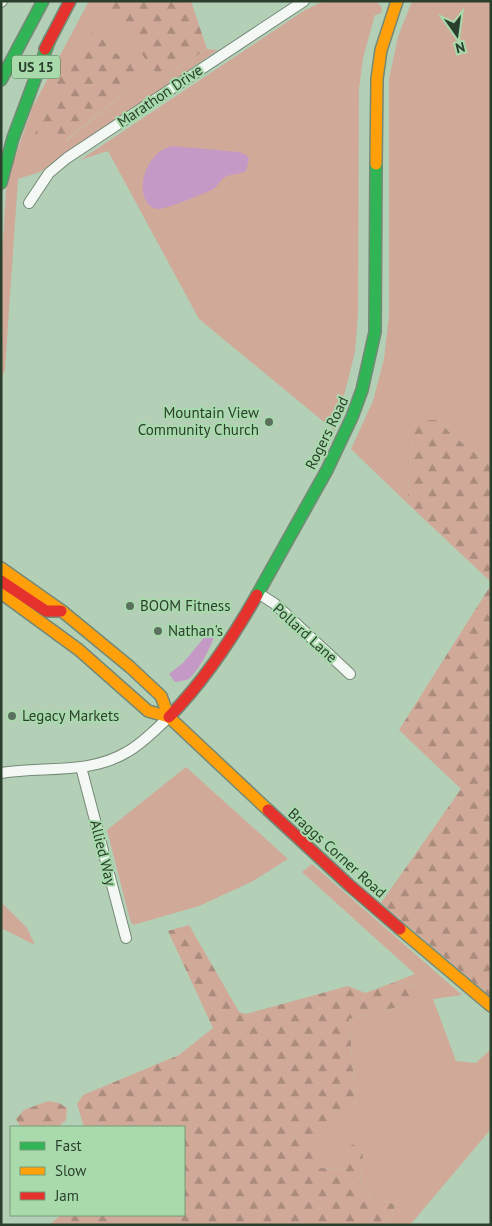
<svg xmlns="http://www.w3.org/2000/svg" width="492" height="1226" viewBox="0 0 492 1226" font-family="'PT Sans',sans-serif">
  <defs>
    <pattern id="forest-firs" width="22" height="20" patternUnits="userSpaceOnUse" patternTransform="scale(1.25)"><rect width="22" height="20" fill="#d1a998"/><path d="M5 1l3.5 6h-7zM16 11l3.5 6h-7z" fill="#aa8b7c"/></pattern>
  </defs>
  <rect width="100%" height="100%" fill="#b3cfb6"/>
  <path fill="#d1a998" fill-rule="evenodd" d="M89,1H108L107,5L160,79L207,49L218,50L40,172L18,179L5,369L1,380V275L6,190L12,166L32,108ZM102,37L109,51L126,57L137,83L67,140L36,134L67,60Z
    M324,1H370L377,2L382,8L381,13L375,15L363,58L359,89L358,313L355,352L335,431L199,319L108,151L80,160L305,10Z
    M412,1H491V464L453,436L438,420L412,440L407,503L351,449L373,401L384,359L389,316V79L398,37Z
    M186,767L288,859L251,882L199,906L133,925L130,920L107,830Z
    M312,864L462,995L433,999L456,1061L476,1063L491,1049V1129L410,1225H390L395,1205L368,1193L360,1186L363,1156L347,1169L316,1168L315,1138L356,1109L349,1019L419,1002L418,985L392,983L415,974L302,872Z
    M1,902L27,928L35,945L1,928Z
    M115,1215H175L185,1225H107Z"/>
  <path fill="url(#forest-firs)" d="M108,1H191L207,49L160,79L106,5Z
    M95,30L102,37L109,51L126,57L139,69L137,83L66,140H55L35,134L66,60Z
    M426,420H438L453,436L491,464V582L407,503L412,440L416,426Z
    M491,585V997L381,903L461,789L399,730Z
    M189,925L239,1012L246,1014L348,986L365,993L392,983L419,985L422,990L419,1002L349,1019L356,1109L315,1138L317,1168L347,1169L348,1148L359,1140L363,1156L360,1186L368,1193L395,1205L390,1225H185L175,1215H184V1127H84L77,1104L83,1095L179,1055L213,1028L168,931Z
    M48,1101L59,1103L67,1108L66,1120L58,1127L20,1126L16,1119L24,1110Z
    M61,1215H115L107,1225H49Z"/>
  <path fill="#c499c5" d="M172,146L239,152L246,155L249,159L246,171C240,174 233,174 227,176C221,178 219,185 213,189C207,193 165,209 159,209C133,208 139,154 172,146Z
    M208,633L214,636C212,646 198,671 190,678C186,681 180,681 175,682L169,674L183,663Z"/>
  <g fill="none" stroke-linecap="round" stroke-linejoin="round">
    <g stroke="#748976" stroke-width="12">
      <path id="street" d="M1,2L2,1
        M29,203L49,173L67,158L304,1
        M258,593L275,604L350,674
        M81,767L126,938
        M1,773C43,766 89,775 127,752C142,744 156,729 169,717"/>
    </g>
    <g stroke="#748976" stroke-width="14">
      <path id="fast" d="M1,80L43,1
        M1,183L13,138L50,39
        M257,595L327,470L352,417L362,390L375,332L376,164"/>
    </g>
    <g stroke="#748976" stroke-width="14">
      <path id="slow" d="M376,164L377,79L381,50L397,1
        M1,568L62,611L130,667L161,696L169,717L268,810
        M1,593L79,650L148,711L169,717
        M400,929L491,1006"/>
    </g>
    <g stroke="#748976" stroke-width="14">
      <path id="jam" d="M45,49L70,1
        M1,581L46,611H61
        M169,717C205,680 232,639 257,595
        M268,810L349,885L400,929"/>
    </g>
    <use href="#street" stroke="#f4f8f4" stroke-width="10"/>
    <use href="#fast" stroke="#30b455" stroke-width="11"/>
    <use href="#slow" stroke="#ff9f0a" stroke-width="11"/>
    <use href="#jam" stroke="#e5322d" stroke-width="11"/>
  </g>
  <g fill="#5b715d" stroke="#a8daac" stroke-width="2">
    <circle cx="269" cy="422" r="5"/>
    <circle cx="130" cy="606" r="5"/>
    <circle cx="158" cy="631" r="5"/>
    <circle cx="12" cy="716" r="5"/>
  </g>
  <g text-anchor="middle" stroke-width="4" stroke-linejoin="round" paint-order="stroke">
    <rect fill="#a8daac" stroke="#506e53" stroke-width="1" x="12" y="55.5" width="48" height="23" rx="4"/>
    <g font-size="14" font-weight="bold" fill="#2b3f2d">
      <text x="36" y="72">US 15</text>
    </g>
    <g font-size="15" fill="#2b3f2d" stroke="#a8daac">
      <text transform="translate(160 96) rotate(-34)" y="5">Marathon Drive</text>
      <text transform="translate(327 433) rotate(-64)" y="5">Rogers Road</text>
      <text transform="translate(305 633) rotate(42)" y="5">Pollard Lane</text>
      <text transform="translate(103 853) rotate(76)" y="5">Allied Way</text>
      <text transform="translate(337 853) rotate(42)" y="5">Braggs Corner Road</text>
    </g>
    <g font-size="15" fill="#2b3f2d" stroke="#a8daac" text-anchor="start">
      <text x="259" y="418" text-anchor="end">Mountain View<tspan x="259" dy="17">Community Church</tspan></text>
      <text x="140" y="611">BOOM Fitness</text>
      <text x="168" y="636">Nathan's</text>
      <text x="22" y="721">Legacy Markets</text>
    </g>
  </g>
  <rect width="492" height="1226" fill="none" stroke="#2b3f2d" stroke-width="5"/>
  <rect x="10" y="1126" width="175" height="90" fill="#a8daac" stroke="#769c79"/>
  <rect x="20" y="1142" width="25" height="8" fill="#30b455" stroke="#769c79"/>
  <text x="55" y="1151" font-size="15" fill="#2b3f2d">Fast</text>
  <rect x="20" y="1167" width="25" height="8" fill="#ff9f0a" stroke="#769c79"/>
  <text x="55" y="1176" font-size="15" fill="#2b3f2d">Slow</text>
  <rect x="20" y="1192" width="25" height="8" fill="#e5322d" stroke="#769c79"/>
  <text x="55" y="1201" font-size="15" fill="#2b3f2d">Jam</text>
  <g transform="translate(457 35) rotate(166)" stroke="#a8daac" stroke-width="4" paint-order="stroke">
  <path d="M0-4L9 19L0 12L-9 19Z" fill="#2b3f2d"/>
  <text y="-8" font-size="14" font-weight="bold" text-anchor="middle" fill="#2b3f2d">N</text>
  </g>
</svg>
